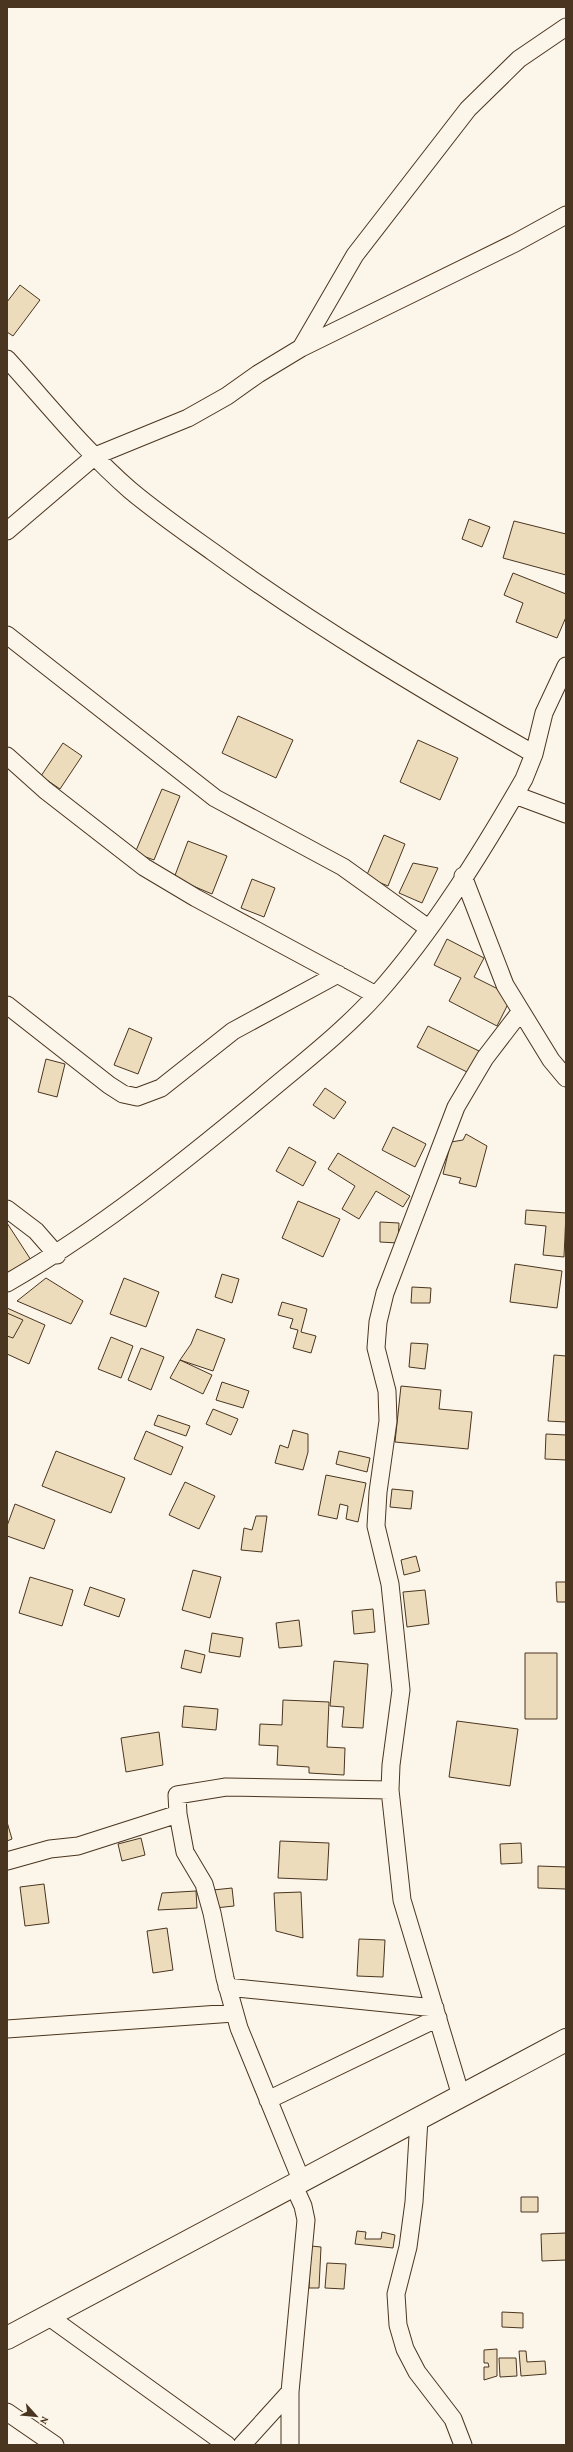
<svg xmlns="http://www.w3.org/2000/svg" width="573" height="2452" viewBox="0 0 573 2452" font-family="'Crimson Pro',serif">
  <rect width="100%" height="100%" fill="#fbf6e9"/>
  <path fill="#ecdcbc" stroke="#4a3520" d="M20,285L40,300L13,336L7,332V302Z
    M469,519L490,527L482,547L462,539Z
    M514,521L566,534V575L503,558Z
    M513,573L566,594V617L557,638L516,622L523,603L504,595Z
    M238,716L293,740L276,778L222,753Z
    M418,740L458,758L440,800L400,782Z
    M63,743L82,756L60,789L41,776Z
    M162,789L180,796L154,860L135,853Z
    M384,835L405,844L388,886L366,877Z
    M188,841L227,856L212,894L174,878Z
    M413,863L438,868L422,903L399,893Z
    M252,879L275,888L264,917L241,908Z
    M447,939L484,958L474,977L512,996L497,1026L449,1001L461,978L434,965Z
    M428,1026L479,1051L469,1073L417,1047Z
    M129,1028L152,1038L138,1074L114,1065Z
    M46,1059L65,1064L57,1097L38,1092Z
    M325,1088L346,1102L334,1119L313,1105Z
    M393,1127L426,1144L415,1167L382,1150Z
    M466,1134L487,1146L476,1187L459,1183L461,1178L443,1174L451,1142L463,1140Z
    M289,1147L316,1162L303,1186L276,1171Z
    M338,1153L410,1196L403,1207L376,1191L359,1219L342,1209L355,1186L328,1169Z
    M298,1201L340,1219L323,1257L282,1238Z
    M526,1210L566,1213L564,1257L543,1255L546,1226L525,1224Z
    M380,1222L399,1223L398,1243L380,1242Z
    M7,1223L31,1260L7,1275Z
    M515,1264L562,1271L557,1308L510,1302Z
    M222,1274L239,1279L232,1303L215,1297Z
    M46,1278L83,1301L71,1324L17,1301Z
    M124,1278L159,1292L146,1327L110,1314Z
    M412,1287L431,1288L430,1303H411Z
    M282,1302L307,1309L301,1332L316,1336L311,1353L293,1348L298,1330L290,1328L293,1319L278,1315Z
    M7,1308L45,1325L29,1364L7,1354Z
    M7,1313L23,1320L13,1338L7,1336Z
    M197,1329L225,1339L213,1371L180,1360L191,1344Z
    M111,1337L133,1346L121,1378L98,1369Z
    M411,1343L428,1344L425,1369L409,1367Z
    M141,1348L164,1357L151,1390L128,1380Z
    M554,1355L566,1356V1422L548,1421Z
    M180,1360L212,1375L203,1394L170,1378Z
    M222,1382L249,1391L243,1408L216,1400Z
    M401,1386L441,1390L439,1409L472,1412L468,1449L395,1442Z
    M213,1409L238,1419L231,1435L206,1424Z
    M158,1415L190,1426L186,1436L154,1425Z
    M293,1430L308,1434V1452L303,1470L275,1463L280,1445L288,1448Z
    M146,1431L183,1447L171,1475L134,1459Z
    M546,1434L566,1435V1460L545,1459Z
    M56,1451L125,1478L111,1513L42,1486Z
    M339,1451L370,1458L367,1472L336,1464Z
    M326,1475L366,1483L358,1522L346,1519L348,1506L340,1504L337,1519L318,1515Z
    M185,1482L215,1496L199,1529L169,1515Z
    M392,1489L413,1491L411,1509L390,1507Z
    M15,1504L55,1520L44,1549L7,1536V1526Z
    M256,1516H267L262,1552L241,1550L244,1528L252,1530Z
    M416,1556L420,1571L404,1575L401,1560Z
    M193,1570L221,1577L210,1618L182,1610Z
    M30,1577L73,1590L62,1626L19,1613Z
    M556,1582H566V1602H557Z
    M90,1587L125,1599L119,1617L84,1605Z
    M425,1590L429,1624L407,1627L403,1592Z
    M373,1609L375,1632L354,1634L352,1611Z
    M299,1620L302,1646L279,1648L276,1623Z
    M212,1633L243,1638L240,1657L209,1652Z
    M185,1650L205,1655L201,1673L181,1668Z
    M525,1653H557V1719H525Z
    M334,1661L368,1664L363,1728L342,1727L344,1707L330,1706Z
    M283,1700L329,1702L327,1747L345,1748L344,1775L309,1773V1767L277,1765L278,1746L259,1745L260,1724L282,1725Z
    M184,1706L218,1709L216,1730L182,1727Z
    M457,1721L518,1729L510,1786L449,1777Z
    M159,1732L163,1765L126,1772L121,1738Z
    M7,1822L12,1839L7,1841Z
    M141,1838L145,1855L122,1861L118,1844Z
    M280,1841L329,1843L327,1880L278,1878Z
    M521,1843L522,1863L501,1864L500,1844Z
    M538,1866L566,1867V1889L538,1888Z
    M44,1884L49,1923L25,1926L20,1887Z
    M232,1888L234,1906L215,1908L213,1890Z
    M196,1891L197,1908L158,1910L162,1893Z
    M301,1892L303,1938L276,1931L274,1893Z
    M167,1928L173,1970L153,1973L147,1931Z
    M359,1939L385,1940L383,1977L357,1976Z
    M521,2197H538V2212H521Z
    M357,2231L366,2232L365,2239H381L382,2232L395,2235L393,2248L355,2244Z
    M566,2233V2260L542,2261L541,2234Z
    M311,2246L321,2247L319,2288H309Z
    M327,2263L346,2264L344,2289L325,2288Z
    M502,2312L523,2313V2328L502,2327Z
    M497,2349V2376L484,2380V2367H489L488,2363H484V2350Z
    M519,2351H526L527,2362L545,2361L546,2374L521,2376Z
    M499,2358H516L517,2376L500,2377Z"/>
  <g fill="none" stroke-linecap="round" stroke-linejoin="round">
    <g stroke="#4a3520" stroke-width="19">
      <path id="minor" d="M301,348L515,243L566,215
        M7,359C47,403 85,451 130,490C156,512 185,532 213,552C315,626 424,691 534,754
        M7,531L95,456L188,418L227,396L258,374L301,348L355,255L468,109L519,59L566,27
        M7,635L215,798L343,867L428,928
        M7,756L45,790L144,867L196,898L376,995
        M515,795L566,814
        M463,876L505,985L551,1060L566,1078
        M7,1005L109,1085L123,1094L137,1097L161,1088L233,1031L338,974
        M7,1209L36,1231L57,1255
        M7,1283C98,1231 181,1164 262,1097C301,1064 343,1032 377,994C433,931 482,852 524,779L534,754L544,713L566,666
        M7,1861L50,1849L78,1846L178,1814
        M227,1987L435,2008
        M7,2029L234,2013
        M461,2096L402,1900L390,1790L391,1765L401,1690L390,1584L376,1526L378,1492L388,1421L387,1391L376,1348L378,1322L385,1293L456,1107L485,1058L521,1011
        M268,2100L438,2018
        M419,2119L414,2202L408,2247L396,2294L398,2325L405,2349L417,2372L453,2419L463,2445
        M302,2182L239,2028L225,1978L212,1913L204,1884L185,1852L178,1814L177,1795L226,1787L390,1790
        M48,2316L227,2445
        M7,2412L55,2445
        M242,2445L290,2392
        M290,2445V2392L306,2220L303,2206L294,2186"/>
    </g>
    <g stroke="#4a3520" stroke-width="24">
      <path id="tertiary" d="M7,2338L566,2040"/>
    </g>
    <use href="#minor" stroke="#fbf6e9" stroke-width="17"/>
    <use href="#tertiary" stroke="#fbf6e9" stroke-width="22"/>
  </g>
  <rect width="573" height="2452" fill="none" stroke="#4a3520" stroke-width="16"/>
  <g transform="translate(36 2416) rotate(117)" stroke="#fbf6e9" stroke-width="3" paint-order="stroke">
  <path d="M0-3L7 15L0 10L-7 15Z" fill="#4a3520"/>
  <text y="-6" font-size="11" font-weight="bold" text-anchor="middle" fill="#4a3520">N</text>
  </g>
</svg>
